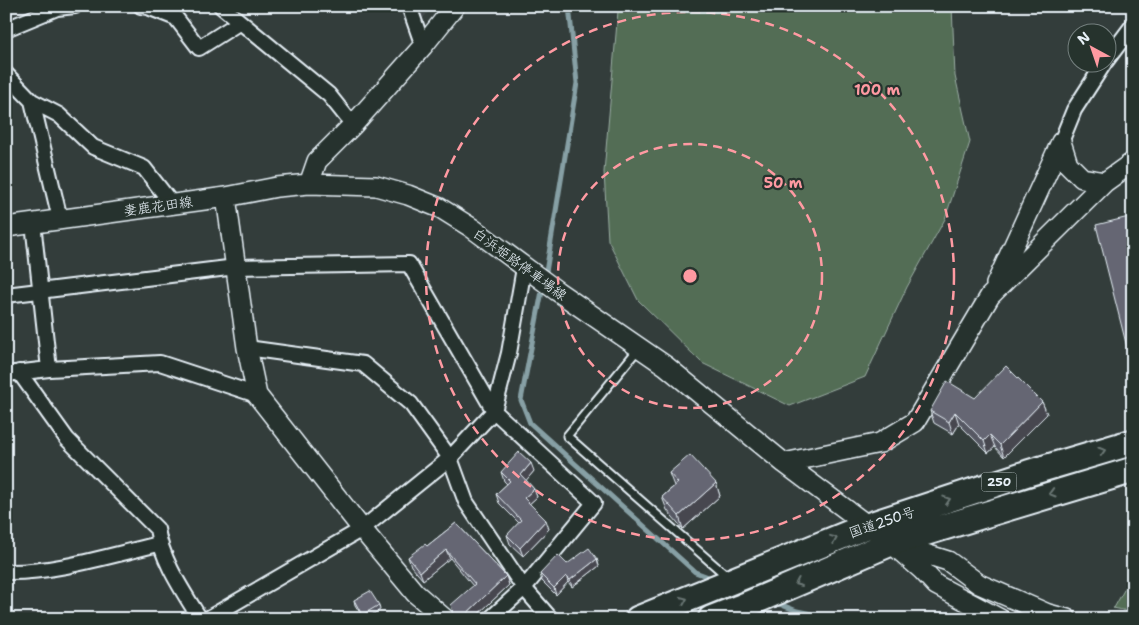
<svg xmlns="http://www.w3.org/2000/svg" width="1139" height="625" viewBox="0 0 1139 625" font-family="'Shantell Sans','Klee One',sans-serif">
  <rect width="100%" height="100%" fill="#333d3b"/>
  <filter id="ink" filterUnits="userSpaceOnUse"><feTurbulence type="fractalNoise" baseFrequency=".02" numOctaves="2"/><feDisplacementMap in="SourceGraphic" scale="10" xChannelSelector="R" yChannelSelector="G"/><feConvolveMatrix kernelMatrix="1 2 1 2 8 2 1 2 1" color-interpolation-filters="sRGB"/></filter>
  <g filter="url(#ink)">
    <path fill="#42494c" d="M415,6H433L420,22Z"/>
    <path fill="#526d55" stroke="#9dafa6" d="M621,6H952L955,76L970,142L945,219L907,287L865,377L790,406L702,363L638,300L608,240L604,172L618,11Z
      M1133,574V612L1113,608H1114Z"/>
    <g fill="none" stroke-linecap="round" stroke-linejoin="round">
      <path stroke="#87a0a5" stroke-width="5" d="M545,278L577,83L569,6
        M543,286L521,400L530,423L695,572L714,579
        M774,602L797,611L835,619"/>
      <g stroke="#e8f1f8" stroke-width="11">
        <path id="lane" d="M639,348L567,436L729,578"/>
      </g>
      <g stroke="#e8f1f8" stroke-width="18">
        <path id="street" d="M141,6L148,7L176,18L199,48L240,22
          M221,6L329,95L353,125
          M409,6L423,46
          M6,29L57,8L75,6
          M1106,61L1133,25
          M6,74L32,101L59,115L93,147L144,168L172,204
          M32,101L60,219
          M1061,142L1074,110L1105,62
          M33,223L49,369
          M6,295L236,267L409,264L494,411L594,503L524,588L490,619
          M247,348L363,364L411,404L450,458L466,502L524,588L551,619
          M19,372L67,439L157,529C162,561 183,591 200,619
          M6,374L49,369L160,363L257,395
          M6,572C55,573 112,555 159,544
          M207,619L362,529L450,458L494,411L509,353L524,268"/>
      </g>
      <g stroke="#e8f1f8" stroke-width="22">
        <path id="secondary" d="M1061,142L1068,164L1082,178L1105,182
          M309,184L317,161L353,125L423,46L455,6
          M226,197L247,348L257,395L362,529L415,593L445,619
          M6,227L226,197L277,187L309,184L376,186L408,195L440,208L472,228L557,291L666,366L784,463L891,543L922,570L936,585L1000,619
          M996,284L1061,142
          M784,463L880,443L915,422L990,296L1105,182L1133,162
          M897,545L948,561L979,584L1048,614L1067,619"/>
      </g>
      <g stroke="#e8f1f8" stroke-width="29">
        <path id="highway" d="M638,619L867,526L1028,473L1133,442
          M711,619L739,608L891,543L1133,470"/>
      </g>
      <path stroke="#e8f1f8" stroke-width="3" stroke-dasharray="1 4" stroke-linecap="butt" d="M774,616L789,619"/>
      <use href="#lane" stroke="#26332d" stroke-width="7"/>
      <use href="#street" stroke="#26332d" stroke-width="14"/>
      <use href="#secondary" stroke="#26332d" stroke-width="19"/>
      <use href="#highway" stroke="#26332d" stroke-width="25"/>
    </g>
    <path fill="#575863" stroke="#e8f1f8" d="M975,398L1042,402L1047,414L1004,457L995,447L988,453L959,424L953,434L934,423L930,411Z
      M534,471L526,480L534,489L537,497L529,504L549,529L523,556L510,544L507,535L519,523L499,503L496,494L507,484L504,481L501,472Z
      M669,473L716,483L720,496L683,529L667,510L662,497L674,486Z
      M456,523L506,576L509,585L473,619H449L473,586L450,558L423,580L411,566L408,557L427,546Z
      M597,559L599,566L572,587L568,582L556,595L542,581L540,574L567,564Z
      M354,600L379,605L380,610L365,619H364L355,605Z"/>
    <path fill="#474750" stroke="#e8f1f8" d="M1042,402L1047,414L1004,457L1000,445Z
      M955,412L959,424L953,434L949,422Z
      M990,435L995,447L988,453L984,441Z
      M531,463L534,471L524,483L521,475Z
      M716,483L720,496L683,529L679,516Z
      M534,489L537,497L527,506L524,498Z
      M546,520L549,529L523,556L520,548Z
      M446,550L450,558L423,580L420,572Z
      M597,559L599,566L572,587L570,580Z
      M506,576L509,585L473,619H462V618Z
      M566,576L568,582L556,595L554,588Z"/>
    <path fill="#656673" stroke="#e8f1f8" d="M1133,216V371L1096,225Z
      M1006,366L1042,402L1000,445L990,435L984,441L955,412L949,422L930,411L947,381L975,398Z
      M519,452L531,463L521,475L534,489L524,498L546,520L520,548L507,535L521,520L496,494L510,481L501,472Z
      M690,455L716,483L679,516L662,497L678,483L669,473Z
      M456,523L506,576L462,618L460,615L457,619H449L453,612L451,605L475,584L446,550L420,572L408,557L425,544L427,546Z
      M589,548L597,559L570,580L566,576L554,588L540,574L558,555L567,564Z
      M370,591L379,605L362,615L354,600Z
      M430,615L436,619H427Z"/>
    <defs><path id="oneway-chevron" d="M-2-3.5L2.5 0L-2 3.5" fill="none" stroke-width="1.6" stroke-linecap="round" stroke-linejoin="round" transform="scale(1.25)"/></defs>
    <g stroke="#6a7674">
      <use href="#oneway-chevron" transform="translate(1102 451) rotate(-16)"/>
      <use href="#oneway-chevron" transform="translate(1052 493) rotate(164)"/>
      <use href="#oneway-chevron" transform="translate(947 500) rotate(-18)"/>
      <use href="#oneway-chevron" transform="translate(834 539) rotate(-22)"/>
      <use href="#oneway-chevron" transform="translate(798 583) rotate(157)"/>
      <use href="#oneway-chevron" transform="translate(684 600) rotate(-22)"/>
    </g>
  </g>
  <g fill="none" stroke="#ff9aa2" stroke-width="2.5" stroke-dasharray="9 6">
    <circle cx="690" cy="276" r="132"/>
    <circle cx="690" cy="276" r="264"/>
  </g>
  <g text-anchor="middle" stroke-width="4.5" stroke-linejoin="round" paint-order="stroke">
    <rect fill="#26332d" stroke="#aeb8bb" stroke-width="1" x="981.5" y="472.5" width="35" height="19" rx="4"/>
    <g font-size="12" font-weight="bold" fill="#e8f1f8">
      <text x="999" y="486">250</text>
    </g>
    <g font-size="14" fill="#e8f1f8" stroke="#26332d">
      <text transform="translate(158 206) rotate(-8)" y="5">妻鹿花田線</text>
      <text transform="translate(520 264) rotate(36)" y="5">白浜姫路停車場線</text>
      <text transform="translate(882 522) rotate(-19)" y="5">国道250号</text>
    </g>
  </g>
  <circle cx="690" cy="276" r="8" fill="#ff9aa2" stroke="#26332d" stroke-width="2.5"/>
  <g font-size="15" text-anchor="middle" font-weight="bold" fill="#ff9aa2" stroke="#26332d" stroke-width="4.5" stroke-linejoin="round" paint-order="stroke">
    <text x="877" y="95">100 m</text>
    <text x="783" y="188">50 m</text>
  </g>
  <rect width="1139" height="625" fill="none" stroke="#26332d" stroke-width="25"/>
  <rect x="12" y="12" width="1114" height="600" fill="none" stroke="#e8f1f8" stroke-width="2" filter="url(#ink)"/>
  <g transform="translate(1092 48) rotate(320)"><circle r="24" fill="#26332d" stroke="#747f7e"/>
  <path d="M0-4L9 19L0 12L-9 19Z" fill="#ff9aa2"/>
  <text y="-8" font-size="14" font-weight="bold" text-anchor="middle" fill="#e8f1f8">N</text>
  </g>
</svg>
